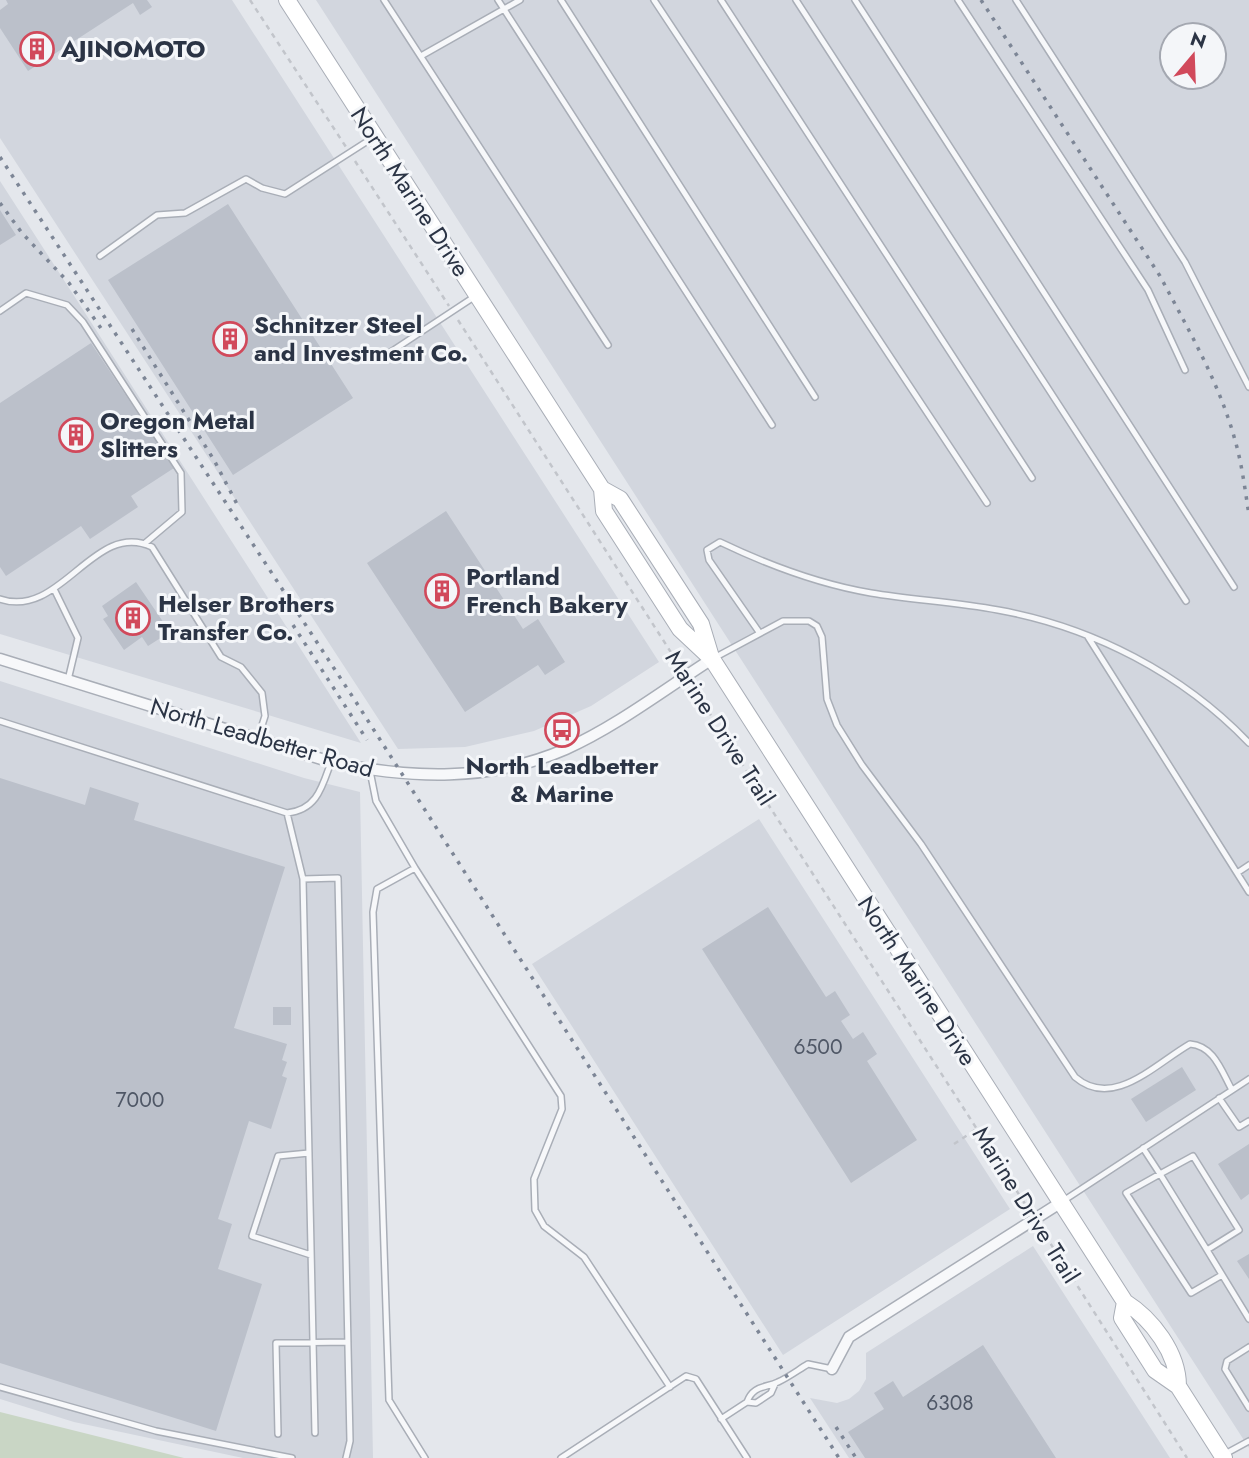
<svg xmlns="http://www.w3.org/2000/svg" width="1249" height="1458" viewBox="0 0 1249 1458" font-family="Jost,sans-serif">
  <rect width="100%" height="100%" fill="#e4e7ec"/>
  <path fill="#d2d6de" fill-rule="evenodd" d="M0,0H232L659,662L591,706L534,731L465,747L398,749L0,138Z
    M316,0H1249V1448L621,473ZM1172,35H1214V77H1172Z
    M0,181L80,305L361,743L0,634Z
    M0,681L304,778L360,792L373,1458H243L74,1422L0,1399Z
    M759,819L1010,1209L783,1355L532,964Z
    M1033,1246L1170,1458H849L810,1398L837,1403L849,1399L859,1391L866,1379V1353Z"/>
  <path fill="#c9d6c5" d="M0,1412L184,1458H0Z"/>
  <path fill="#bbc0ca" d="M6,0H147L152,7L140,15L133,3L28,71L0,28V10L8,4Z
    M228,204L353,398L233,475L108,280Z
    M0,210L16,235L0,245Z
    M91,343L174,468L131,496L138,507L90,539L81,526L6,576L0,567V403Z
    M446,511L523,629L538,619L565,662L545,675L538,665L465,712L367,563Z
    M136,582L170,632L148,646L142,637L124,650L103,619L108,616L102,606Z
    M0,778L85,805L90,787L139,803L134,820L285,867L234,1028L287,1044L282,1060L287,1062L282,1076L287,1078L271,1129L249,1121L218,1219L232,1224L218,1269L262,1284L216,1431L0,1363Z
    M768,907L826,997L835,991L850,1015L841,1021L853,1039L863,1032L877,1054L867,1061L917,1140L851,1183L702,949Z
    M273,1007H291V1025H273Z
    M1182,1067L1196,1090L1146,1122L1131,1099Z
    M1249,1144V1194L1241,1200L1218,1164Z
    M1249,1254V1279L1237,1261Z
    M983,1345L1056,1458H865L848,1432L884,1409L874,1393L893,1381L903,1397Z"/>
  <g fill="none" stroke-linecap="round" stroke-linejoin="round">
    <g stroke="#a9aeb7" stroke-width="8">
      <path id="service" d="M384,0L608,345
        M498,0L772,425
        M561,0L815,397
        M654,0L987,503
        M721,0L1032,478
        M796,0L1186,601
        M855,0L1234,587
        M958,0L1148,290L1185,370
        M1016,0L1185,262L1249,387
        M421,56L520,0
        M100,256L157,215L185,213L246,179L262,188L285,194L374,137
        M0,311L26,293L67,305L83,322L181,473L182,512L144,544
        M386,355L474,297
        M54,589L78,638L68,680
        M0,599C61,620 94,519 152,547L221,657L241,667L262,693L265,716L258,738
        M759,632L709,560L707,550L720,542C768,565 818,584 871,593C913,600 956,602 998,610C1093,627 1183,674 1249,743
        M1088,637L1237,873L1249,865
        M714,658L783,621H809L817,626L822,637L827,699L837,725L862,765L921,844L1075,1077C1113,1110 1155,1064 1190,1044C1214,1046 1221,1070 1232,1090
        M0,721L287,813
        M370,771L376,801L415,868
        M1237,873L1249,892
        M303,879L338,878L350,1441L346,1458
        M1219,1098L1239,1127L1249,1121
        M1143,1148L1160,1174L1193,1156L1239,1230L1207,1250L1249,1319
        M309,1153L278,1156L252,1236L311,1255
        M1063,1201L1249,1079
        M1207,1250L1160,1174L1126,1193L1191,1293L1222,1275
        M1249,1347L1227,1361L1225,1369L1249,1408
        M775,1384L771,1393L756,1403L747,1402C753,1385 766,1388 778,1382C789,1377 798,1370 808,1364L832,1369
        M0,1387L156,1431L292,1458
        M721,1419L747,1402
        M315,1433L303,879L287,813C317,810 322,787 331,762
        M278,1434L276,1343L348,1342
        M1225,1454L1249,1441
        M425,1458L389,1400L373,912L377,889L415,868L561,1096L562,1109L534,1179L535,1210L544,1226L584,1257L670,1387
        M561,1458L686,1376L696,1379L747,1458"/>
    </g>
    <g stroke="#a9aeb7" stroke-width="13">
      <path id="minor" d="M0,659L331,762C411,779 490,782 566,749C617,726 665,689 712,659
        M832,1369L849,1337L1060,1203"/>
    </g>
    <g stroke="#a9aeb7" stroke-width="18">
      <path id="secondary" d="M287,0L602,489L604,511L680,629L712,659L1125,1302C1152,1319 1178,1353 1178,1386
        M602,489L620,499L701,624L711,657
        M1125,1302L1122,1318L1155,1370L1178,1386L1224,1458"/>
    </g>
    <path stroke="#c2c5cb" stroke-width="2.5" stroke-dasharray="5 5" stroke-linecap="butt" d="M250,0L346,147
      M355,161L449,306
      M458,320L681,668
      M692,686L1029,1210
      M954,1144L978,1128
      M1040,1227L1187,1458"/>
    <use href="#service" stroke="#f7f8fa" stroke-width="5"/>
    <use href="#minor" stroke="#f7f8fa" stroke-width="10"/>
    <use href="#secondary" stroke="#fff" stroke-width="16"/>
    <path stroke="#7d8696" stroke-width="3.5" stroke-dasharray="3.5 7" stroke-linecap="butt" d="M981,0L1160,276C1188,329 1219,382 1235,440C1242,464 1245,490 1249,515
      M0,157L356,702L839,1458
      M0,203L22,233L69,283L103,331
      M132,329L214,460L238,506
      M293,625L367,740
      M836,1427L856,1458"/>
  </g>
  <defs>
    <g id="building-ring" transform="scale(1.75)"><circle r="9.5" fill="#f4f6f9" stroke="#d1495b" stroke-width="1.5"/><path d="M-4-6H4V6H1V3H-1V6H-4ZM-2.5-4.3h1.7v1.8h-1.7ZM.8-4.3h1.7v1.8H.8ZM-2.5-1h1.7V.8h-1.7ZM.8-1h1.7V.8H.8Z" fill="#d1495b"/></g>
    <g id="bus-ring" transform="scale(1.75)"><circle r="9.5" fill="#f4f6f9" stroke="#d1495b" stroke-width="1.5"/><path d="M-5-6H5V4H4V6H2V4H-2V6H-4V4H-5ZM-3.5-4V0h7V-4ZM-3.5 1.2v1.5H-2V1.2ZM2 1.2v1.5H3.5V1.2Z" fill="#d1495b"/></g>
  </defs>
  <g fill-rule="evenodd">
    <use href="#building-ring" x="37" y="49"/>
    <use href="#building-ring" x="230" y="339"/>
    <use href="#building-ring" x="76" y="435"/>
    <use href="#building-ring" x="442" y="591"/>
    <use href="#building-ring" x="133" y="618"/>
    <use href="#bus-ring" x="562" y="730"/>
  </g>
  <g text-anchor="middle" stroke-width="6" stroke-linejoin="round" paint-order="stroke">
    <g font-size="21" fill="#4f5766">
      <text x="818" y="1054">6500</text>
      <text x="140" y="1107">7000</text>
      <text x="950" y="1410">6308</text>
    </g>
    <g font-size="24" font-weight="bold" fill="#2b3445" stroke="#f4f6f9" text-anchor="start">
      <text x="61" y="57">AJINOMOTO</text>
      <text x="254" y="333">Schnitzer Steel<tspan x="254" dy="28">and Investment Co.</tspan></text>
      <text x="100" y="429">Oregon Metal<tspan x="100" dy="28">Slitters</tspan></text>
      <text x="466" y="585">Portland<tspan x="466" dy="28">French Bakery</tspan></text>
      <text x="158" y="612">Helser Brothers<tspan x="158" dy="28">Transfer Co.</tspan></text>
      <text x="562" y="774" text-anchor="middle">North Leadbetter<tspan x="562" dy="28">&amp; Marine</tspan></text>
    </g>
    <g font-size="24" fill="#2b3445" stroke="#f4f6f9">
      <text transform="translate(410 192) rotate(57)" y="8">North Marine Drive</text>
      <text transform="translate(720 728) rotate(57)" y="8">Marine Drive Trail</text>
      <text transform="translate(262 738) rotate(16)" y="8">North Leadbetter Road</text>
      <text transform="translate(917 981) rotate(57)" y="8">North Marine Drive</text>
      <text transform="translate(1026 1205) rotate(58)" y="8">Marine Drive Trail</text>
    </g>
  </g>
  <g transform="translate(1193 56) rotate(19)"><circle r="33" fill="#f4f6f9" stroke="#a4a8b1" stroke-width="2"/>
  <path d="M0-5L12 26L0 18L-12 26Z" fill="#d1495b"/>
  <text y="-10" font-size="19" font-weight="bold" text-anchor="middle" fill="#2b3445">N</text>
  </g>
</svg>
